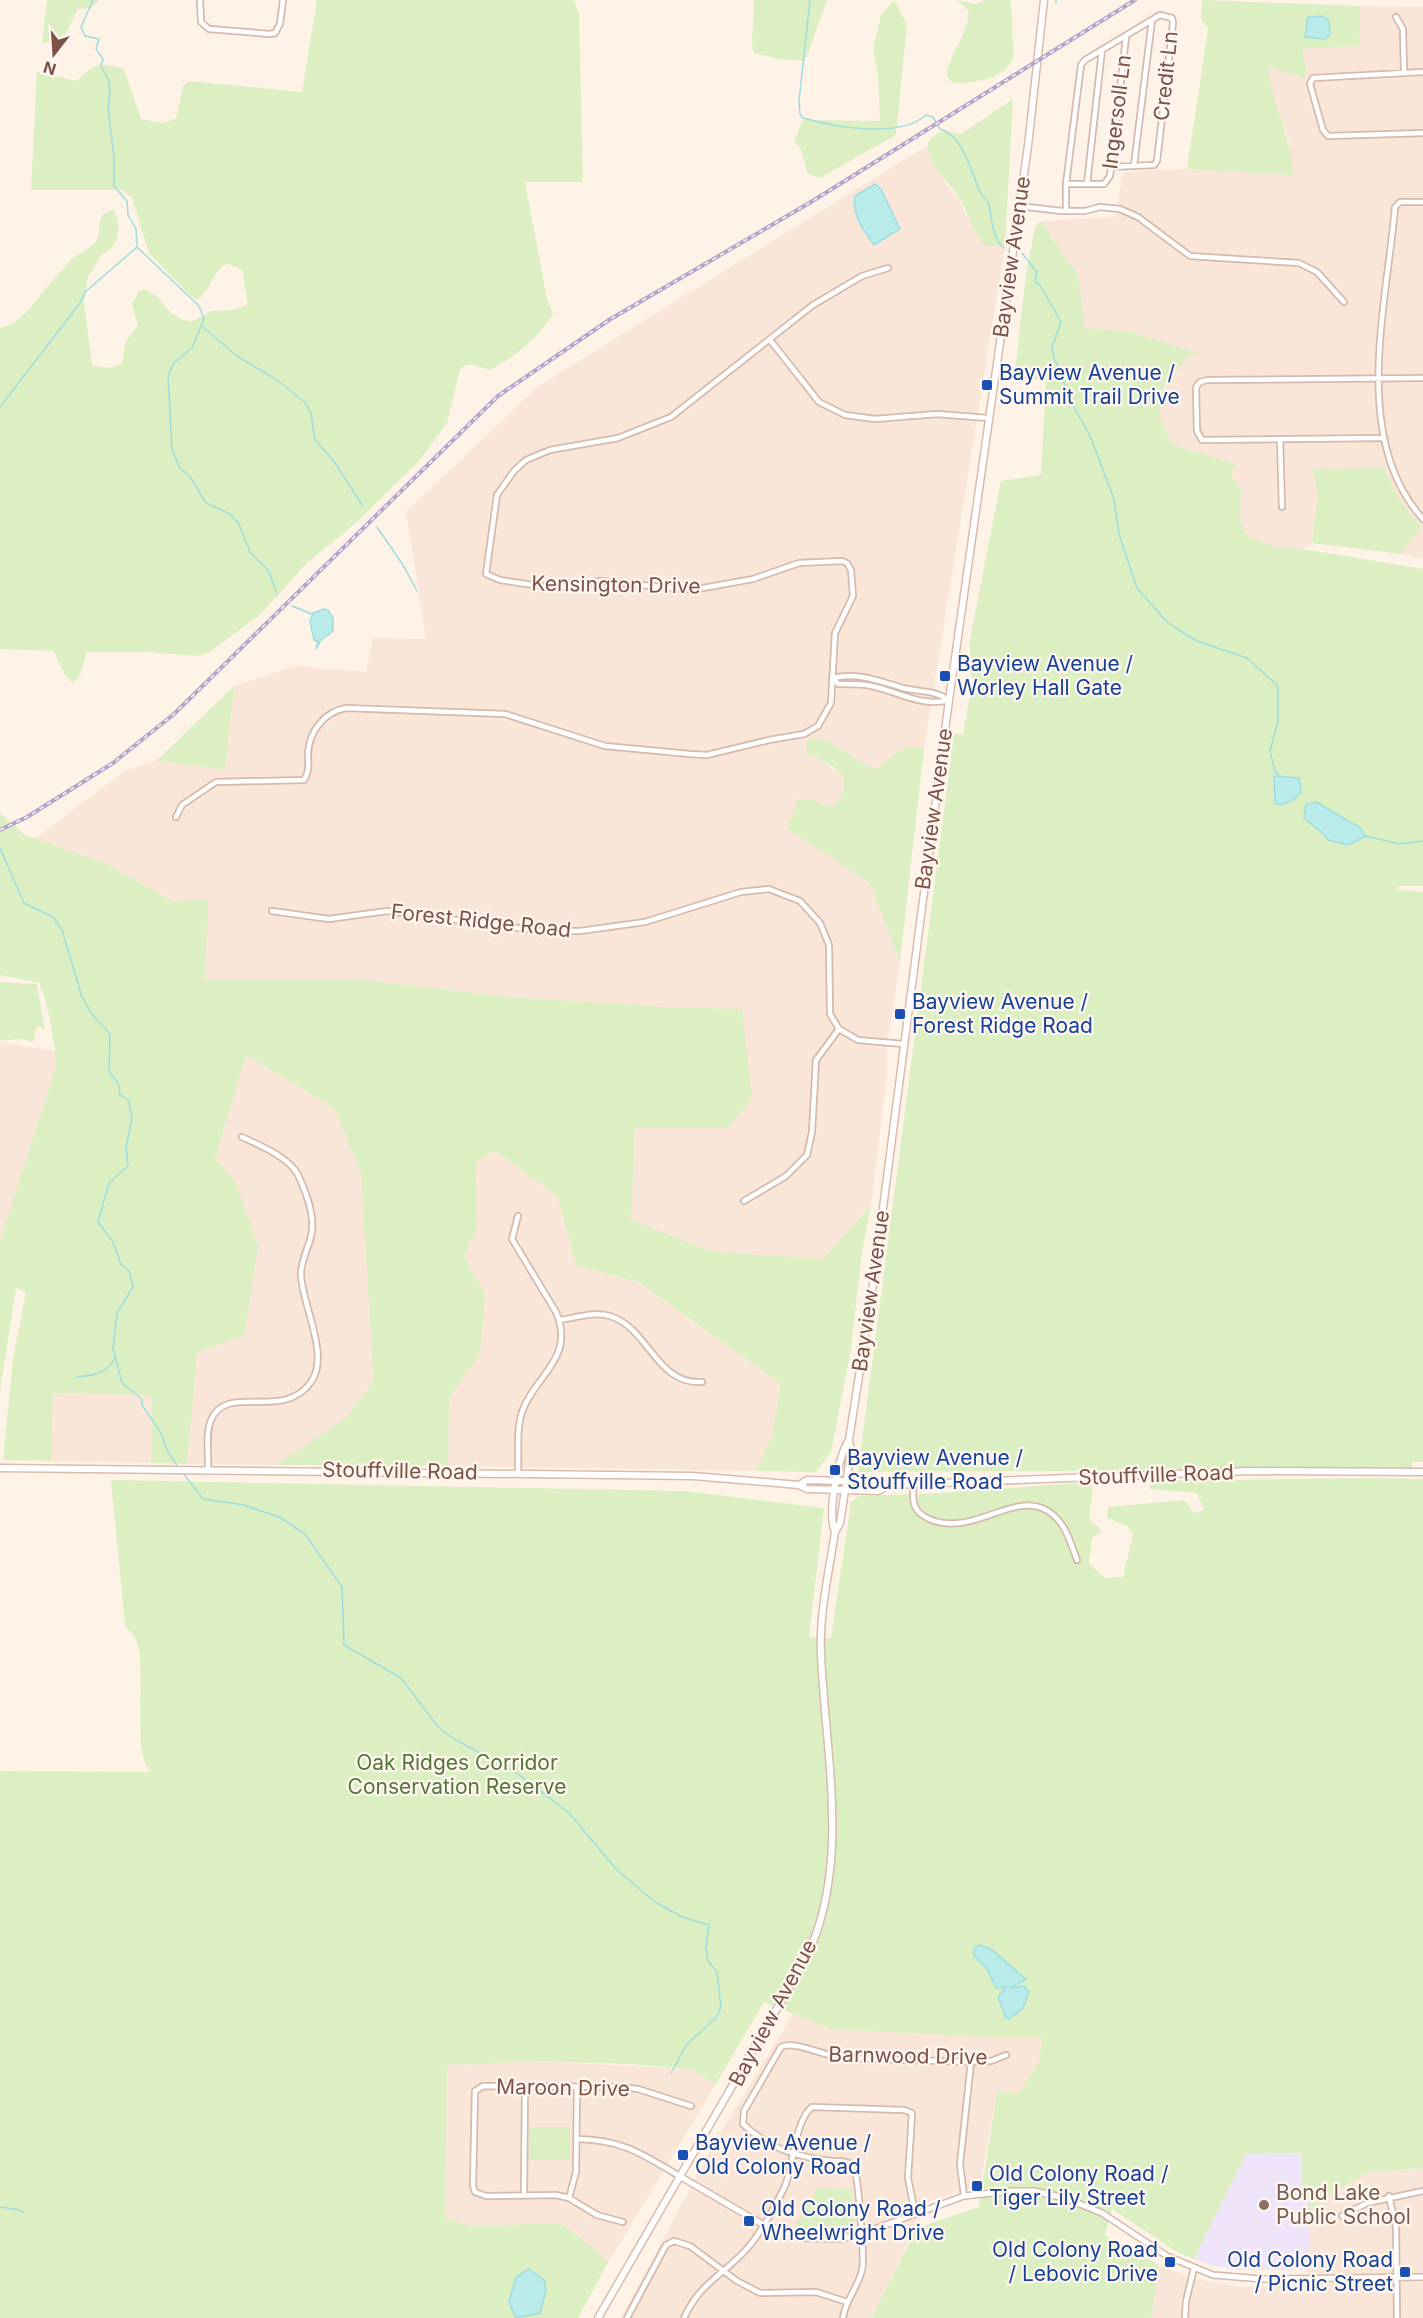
<svg xmlns="http://www.w3.org/2000/svg" width="1423" height="2318" viewBox="0 0 1423 2318" font-family="Inter,sans-serif">
  <rect width="100%" height="100%" fill="#fff3e8"/>
  <path fill="#f9e6d8" d="M1360,6L1423,7V559L1401,554L1421,527L1400,500L1384,468L1318,493L1312,543L1303,549L1277,547L1250,537L1244,531L1240,518L1241,489L1231,475L1235,464L1171,444L1159,416L1163,389L1188,356L1198,355L1131,332L1085,328L1078,275L1041,221L1115,217L1123,172L1187,169L1292,175L1289,141L1270,84L1269,66L1305,76L1307,74L1302,49L1358,46Z
    M928,145L932,158L947,185L960,200L964,211L986,246H1005L924,748H904L874,771L826,740L808,738L815,757L842,774L846,781L845,792L833,809L813,800L787,828L870,883L900,962L887,1045V1073L871,1205L823,1259L713,1252L631,1220L635,1128H728L742,1009L664,1007L508,997L362,980L205,979L207,900L174,902L35,839L123,772L157,760L225,770L234,686L296,666L366,672L373,638L426,639L406,512L537,387Z
    M0,1042L55,1051L57,1064L0,1240Z
    M246,1055L334,1108L361,1173L375,1381L346,1418L276,1465L187,1464L197,1352L235,1180L215,1159Z
    M494,1149L557,1196L577,1266L637,1282L781,1384L772,1436L756,1471L448,1466L449,1397L480,1353L485,1295L464,1256L477,1227L476,1163Z
    M53,1393L153,1395L151,1463L51,1461Z
    M793,2014L832,2029L989,2037L1042,2036L1039,2062L1019,2093L997,2092L980,2186L929,2201L871,2318H621L715,2142Z
    M533,2061L690,2069L716,2084L608,2263L594,2248L560,2223L472,2226L445,2219L447,2064L465,2065Z
    M1423,2168V2318H1151L1159,2265L1193,2278L1240,2287L1308,2285L1309,2213L1332,2193L1369,2172Z"/>
  <path fill="#f0e4fb" d="M1302,2153V2197H1309V2270H1236L1210,2265L1194,2259L1246,2154Z"/>
  <path fill="#dbefc3" d="M47,0H98V2L91,8L78,9C65,30 71,41 42,43Z
    M317,0H574L579,15L583,182H525L547,299L553,314C539,338 514,357 490,370L469,364L460,369L447,423L419,461L358,521L307,563L261,614L210,652L197,656L146,652H87L80,676L73,683L65,675L53,651L0,649V328C25,322 34,301 50,283C57,274 65,267 72,259C78,253 94,247 97,239C103,224 93,218 113,209C122,222 120,248 103,253L88,277L84,302L92,365L108,368L122,364L126,341L138,325L132,304L139,291L144,289C168,299 162,315 191,322L212,311L234,310L248,304L242,270L227,263C211,273 212,290 197,300L190,295L149,253L132,198L123,190H31L37,72L77,81C96,62 98,62 124,69L141,119L162,123L176,119L183,87L188,81L302,92Z
    M754,0H827L805,61L777,59L754,53L752,44Z
    M894,0L907,24L896,135L820,178L808,174L801,150L794,141L803,120L880,121L878,74L873,48L881,15Z
    M956,0L975,4L985,0H1010C1013,12 1012,20 1012,32C1012,42 1016,51 1012,60C1005,79 970,84 953,83L947,76C947,58 975,22 967,9C965,6 959,3 956,0Z
    M1202,0L1360,6L1359,46L1302,49L1307,74L1304,78L1269,67C1271,105 1293,136 1293,175L1187,169L1208,29L1201,19Z
    M1013,99L1005,246H986C974,233 969,216 961,201C951,183 927,166 928,144C929,138 936,135 941,131L961,134Z
    M1041,221L1078,275L1085,328L1131,332L1200,354L1188,356L1163,389L1159,416L1171,444L1235,464L1231,475L1241,489L1240,518L1244,531L1250,537L1277,547L1303,549L1423,569V886H1399L1397,890L1423,892V1462H1412L1413,1469L858,1472L954,734H963L973,681L970,671V640L1001,481L1041,475L1046,379L1014,380C1021,329 1023,275 1036,225Z
    M1384,468L1400,500L1421,527L1401,554L1312,543L1318,493L1312,469Z
    M234,686L225,770L157,760Z
    M808,738L826,740L874,770L904,748H924L900,962L870,883L787,828L798,798L813,800L833,808C860,773 834,768 806,752Z
    M0,813L25,835L107,864L174,902L208,899L205,979L362,980L508,997L664,1007L742,1009L752,1098L728,1128H635L631,1220L713,1252L823,1259L871,1205L862,1252L851,1349L831,1452L816,1472L756,1471L772,1436L781,1384L638,1282L577,1266L557,1196L494,1150L476,1163L477,1227L464,1256L485,1295L480,1354L449,1397L448,1466L276,1465L346,1418L374,1381L361,1173L334,1108L246,1055L215,1159L235,1180L258,1246L244,1336L197,1352L187,1464L151,1463L152,1395L53,1393L51,1461L3,1460L13,1359L26,1292L16,1288L0,1391V1240L57,1064C53,1037 50,1009 39,983L0,975Z
    M0,982L37,984L45,1030L37,1026L33,1042L19,1039L0,1041Z
    M1372,1478L1423,1479V2168L1369,2172L1332,2193L1309,2213V2197H1302V2153L1246,2154L1194,2259L1175,2251L1112,2209L1105,2235L1159,2265L1151,2318H871L917,2228L979,2207L997,2092L1019,2093L1039,2062L1042,2037H989L831,2029L764,2002L716,2084L690,2069L627,2064L533,2061L465,2065L447,2064L445,2219L472,2226L560,2223L594,2248L608,2263L578,2318H0V1771L152,1772C130,1760 148,1667 136,1640C134,1635 128,1630 125,1625L111,1480L685,1491L824,1508L809,1637L831,1638L851,1502L859,1496L939,1493L1093,1482L1089,1519L1102,1531L1092,1538L1089,1563L1105,1578L1123,1577L1133,1534L1127,1526L1107,1518L1108,1507L1185,1500L1194,1513L1204,1510L1197,1493L1149,1489L1151,1481Z
    M529,2127H570V2160H529Z
    M818,2188L852,2189L855,2227L815,2231L794,2227Z"/>
  <path fill="#b9ebeb" stroke="#9eddde" stroke-width="1.5" d="M1323,16L1329,21L1330,34L1325,39L1305,37L1308,17Z
    M875,184L881,189L900,229L874,245C863,230 852,214 855,196Z
    M323,609L328,610L333,618V631L321,640L316,649L318,642L314,640L310,621L313,613Z
    M1274,776L1299,778L1301,791C1297,800 1288,803 1279,805L1275,803Z
    M1316,802L1359,827L1366,836L1348,845L1328,840C1322,830 1312,827 1304,817L1306,805Z
    M980,1945L992,1950L1026,1979L1010,1988L1024,1986L1029,1992L1023,2008L1009,2019L1006,2018L998,1997L1006,1987L996,1988L987,1969L974,1956V1949Z
    M529,2269L544,2280L546,2290L540,2313L516,2318L509,2302L516,2277Z"/>
  <g fill="none" stroke-linecap="round" stroke-linejoin="round">
    <path stroke="#9eddde" stroke-width="1.5" d="M93,0L81,27L85,36L99,39L96,49L103,59L101,66L108,79L110,90L108,108L114,157V186L127,201L128,215L136,229L137,247L199,306L204,319L192,348L173,364L168,376L172,450L180,468L191,478L206,503L230,514L239,524L250,552L268,570L277,593
      M810,0L799,101L800,114L803,118C834,127 899,139 926,115L933,117L940,129C961,134 972,171 979,190C981,196 987,198 989,205C992,218 992,239 1004,248
      M1056,0V3
      M1022,253L1037,272L1035,282L1040,285L1061,322L1052,347L1054,358L1076,411L1091,438L1114,499L1119,534L1137,588L1166,621L1177,629L1197,641L1247,658L1278,686V721L1270,751L1275,771L1280,776
      M203,327L238,357L274,378L305,402L311,413L315,440L333,460L363,506
      M0,407L80,303L85,292L136,248
      M377,527L403,565L417,591
      M292,606L312,614
      M1366,836L1399,844L1423,841
      M0,848L24,903L53,917L62,930L82,997L91,1013L110,1034L109,1071L119,1085L120,1095L129,1101L132,1119L126,1147L128,1166L109,1183L98,1222L113,1242L121,1264L129,1271L133,1287L117,1313L113,1348L122,1383L142,1399V1405L161,1433L167,1450L177,1465
      M77,1377C94,1375 107,1374 115,1358
      M183,1473L203,1499L244,1505L279,1517L305,1534L342,1587L344,1645L401,1678L439,1728L454,1739L514,1771L569,1813L617,1870L655,1902L682,1917L709,1925L706,1947L708,1961L717,1972L721,2007L716,2018L687,2044L671,2073
      M0,2207L20,2210L24,2213"/>
    <g stroke="#d5baae" stroke-width="8">
      <path id="minor" d="M200,0L201,22L209,29L270,34L275,33L280,24L283,0
        M1396,17L1403,29L1404,73
        M1423,72L1313,78L1310,84L1323,130L1328,136L1423,133
        M1134,165L1152,20
        M1066,184H1104L1110,176L1126,37
        M1087,184L1102,50
        M1423,202H1400L1395,207C1387,304 1350,439 1423,519
        M1019,206L1061,211H1085L1100,207L1120,209L1138,217L1190,256L1299,263L1317,272L1344,302
        M1066,211V184L1081,65L1085,60L1160,15L1172,18L1173,23L1157,161L1154,165L1111,167
        M770,340L819,402L845,415L875,419L937,414L988,418
        M1382,438L1202,440L1197,431L1196,387L1200,382L1207,380L1423,378
        M1280,439L1282,507
        M833,678L838,684C847,684 857,684 866,685C894,689 920,708 949,700
        M833,678C858,672 879,681 903,688C919,692 935,690 949,700
        M176,817L182,805L216,782L304,780C310,771 308,763 308,752C310,731 324,712 346,708L505,714L605,746L690,754L707,755L769,740L804,734L818,726L831,703L835,633L853,596L851,570L847,563L842,561L799,563L753,579L692,590L600,581L554,588L500,580L486,574L497,495L514,471L526,460L550,450L618,438L671,417L813,305L862,276L888,268
        M272,911L329,919L387,911L541,931H580L645,922L741,892L769,889L800,901L820,923L829,945L830,1014L839,1029L858,1040L903,1044
        M744,1201L786,1176L807,1155L812,1132L816,1060L839,1029
        M518,1216L512,1239L556,1312C576,1359 534,1376 522,1412C516,1431 519,1452 518,1472
        M559,1320C576,1318 593,1311 610,1316C649,1328 656,1385 702,1382
        M208,1470C209,1454 205,1435 211,1420C227,1382 283,1422 311,1382C330,1356 303,1307 301,1276C300,1263 308,1249 311,1236C316,1217 306,1192 298,1175C289,1157 259,1145 242,1137
        M913,1484C914,1490 912,1497 914,1503C915,1510 922,1516 929,1519C970,1537 1010,1495 1042,1508C1064,1517 1070,1541 1077,1560
        M577,2139C624,2140 642,2154 681,2177
        M524,2194L525,2089
        M964,2196L960,2164L971,2062
        M1389,2196L1396,2227L1397,2318
        M569,2198L576,2172L577,2088
        M1342,2216L1367,2203L1423,2191
        M623,2222L597,2215L569,2198L556,2195L486,2196L475,2192L473,2186L475,2091L483,2086L618,2087L638,2089L691,2106
        M627,2318L666,2245L674,2241L690,2246L737,2281L760,2293L816,2292L847,2302
        M684,2318C699,2285 718,2278 742,2254C759,2237 773,2210 784,2188C794,2168 794,2121 812,2107L904,2110L912,2113L908,2178L915,2213
        M843,2318C845,2300 858,2288 862,2270C865,2259 858,2177 854,2166C845,2159 833,2162 823,2160C791,2155 766,2146 743,2124L744,2111L781,2047C794,2040 825,2056 841,2058L971,2062L991,2061L1006,2055
        M1185,2318L1186,2301L1194,2268"/>
    </g>
    <g stroke="#d5baae" stroke-width="8">
      <path id="tertiary" d="M681,2177L762,2224L803,2238L840,2239L861,2234L964,2196L1012,2191H1034L1065,2198L1102,2213L1167,2256L1213,2275L1262,2279L1423,2277"/>
    </g>
    <g stroke="#dbbbad" stroke-width="9">
      <path id="secondary" d="M0,1468L693,1476L799,1485L807,1489L878,1491L889,1485
        M799,1485L807,1480L878,1482L889,1485L1250,1471L1423,1472
        M835,1532C827,1513 838,1457 849,1440
        M598,2318L805,1960C852,1866 825,1754 821,1654C819,1614 829,1572 835,1532L840,1523L851,1451L849,1440L873,1285L949,700L1028,146L1044,0"/>
    </g>
    <use href="#minor" stroke="#fff" stroke-width="4.5"/>
    <use href="#tertiary" stroke="#fff" stroke-width="5"/>
    <use href="#secondary" stroke="#fff" stroke-width="6"/>
    <g stroke="#b3a3cb" stroke-width="4">
      <path id="rail" d="M0,830L27,817L113,763L174,714L498,396L609,320L811,202L1135,0"/>
    </g>
    <use href="#rail" stroke="#fff7f0" stroke-width="1.5" stroke-dasharray="4.5" stroke-linecap="butt"/>
  </g>
  <g fill="#1a4fb4" stroke="#fff7f0" stroke-width="2">
    <rect x="981" y="379" width="12" height="12" rx="3"/>
    <rect x="939" y="670" width="12" height="12" rx="3"/>
    <rect x="894" y="1008" width="12" height="12" rx="3"/>
    <rect x="829" y="1464" width="12" height="12" rx="3"/>
    <rect x="677" y="2149" width="12" height="12" rx="3"/>
    <rect x="971" y="2180" width="12" height="12" rx="3"/>
    <rect x="743" y="2215" width="12" height="12" rx="3"/>
    <rect x="1164" y="2256" width="12" height="12" rx="3"/>
    <rect x="1399" y="2266" width="12" height="12" rx="3"/>
  </g>
  <circle fill="#8d6e63" stroke="#fff7f0" stroke-width="2" cx="1264" cy="2205" r="6"/>
  <g text-anchor="middle" stroke-width="4.5" stroke-linejoin="round" paint-order="stroke">
    <g font-size="21" fill="#7d5348" stroke="#fff7f0">
      <text transform="translate(1166 76) rotate(-84)" y="7">Credit Ln</text>
      <text transform="translate(1117 112) rotate(-83)" y="7">Ingersoll Ln</text>
      <text transform="translate(1012 257) rotate(-82)" y="7">Bayview Avenue</text>
      <text transform="translate(616 585) rotate(1)" y="7">Kensington Drive</text>
      <text transform="translate(934 809) rotate(-82)" y="7">Bayview Avenue</text>
      <text transform="translate(481 921) rotate(6)" y="7">Forest Ridge Road</text>
      <text transform="translate(871 1291) rotate(-82)" y="7">Bayview Avenue</text>
      <text transform="translate(400 1471) rotate(1)" y="7">Stouffville Road</text>
      <text transform="translate(1156 1475) rotate(-2)" y="7">Stouffville Road</text>
      <text transform="translate(773 2013) rotate(-62)" y="7">Bayview Avenue</text>
      <text transform="translate(908 2056) rotate(1)" y="7">Barnwood Drive</text>
      <text transform="translate(563 2088) rotate(1)" y="7">Maroon Drive</text>
    </g>
    <g font-size="21" fill="#164399" stroke="#fff7f0" text-anchor="start">
      <text x="999" y="380">Bayview Avenue /<tspan x="999" dy="24">Summit Trail Drive</tspan></text>
      <text x="957" y="671">Bayview Avenue /<tspan x="957" dy="24">Worley Hall Gate</tspan></text>
      <text x="912" y="1009">Bayview Avenue /<tspan x="912" dy="24">Forest Ridge Road</tspan></text>
      <text x="847" y="1465">Bayview Avenue /<tspan x="847" dy="24">Stouffville Road</tspan></text>
      <text x="695" y="2150">Bayview Avenue /<tspan x="695" dy="24">Old Colony Road</tspan></text>
      <text x="989" y="2181">Old Colony Road /<tspan x="989" dy="24">Tiger Lily Street</tspan></text>
      <text x="761" y="2216">Old Colony Road /<tspan x="761" dy="24">Wheelwright Drive</tspan></text>
      <text x="1158" y="2257" text-anchor="end">Old Colony Road<tspan x="1158" dy="24">/ Lebovic Drive</tspan></text>
      <text x="1393" y="2267" text-anchor="end">Old Colony Road<tspan x="1393" dy="24">/ Picnic Street</tspan></text>
    </g>
    <g font-size="21" fill="#537739" stroke="#fff7f0">
      <text x="457" y="1770">Oak Ridges Corridor<tspan x="457" dy="24">Conservation Reserve</tspan></text>
    </g>
    <g font-size="21" fill="#785e54" stroke="#fff7f0" text-anchor="start">
      <text x="1276" y="2200">Bond Lake<tspan x="1276" dy="24">Public School</tspan></text>
    </g>
  </g>
  <g transform="translate(54 54) rotate(197)" stroke="#fff7f0" stroke-width="4.5" paint-order="stroke">
  <path d="M0-4.5L10 22L0 15L-10 22Z" fill="#7d5348"/>
  <text y="-9" font-size="16" font-weight="bold" text-anchor="middle" fill="#7d5348">N</text>
  </g>
</svg>
